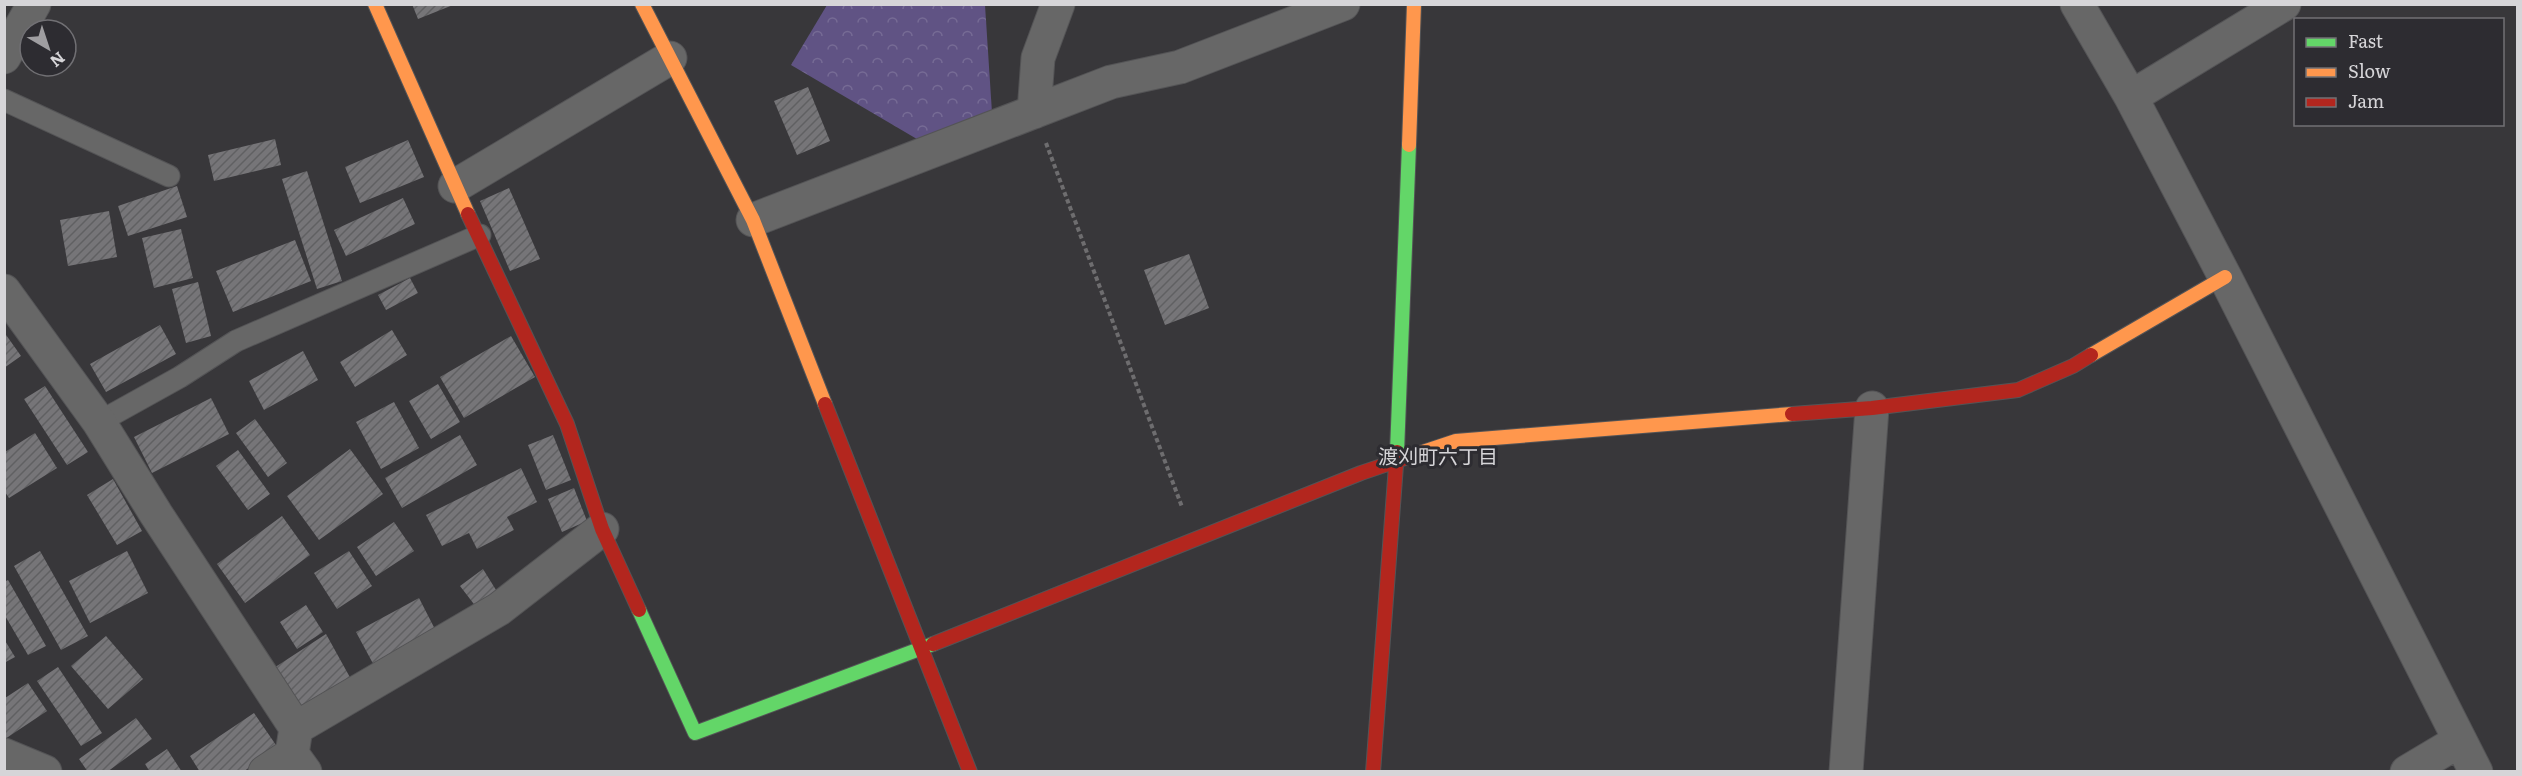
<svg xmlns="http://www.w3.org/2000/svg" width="2522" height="776" viewBox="0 0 2522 776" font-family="Literata,'Noto Sans JP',serif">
  <defs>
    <pattern id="forest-crowns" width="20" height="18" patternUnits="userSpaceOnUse" patternTransform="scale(1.5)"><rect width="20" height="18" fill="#605384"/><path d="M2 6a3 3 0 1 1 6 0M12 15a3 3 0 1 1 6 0" fill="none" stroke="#766b95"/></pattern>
    <pattern id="building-hatch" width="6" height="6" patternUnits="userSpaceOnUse" patternTransform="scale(1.5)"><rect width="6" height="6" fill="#767578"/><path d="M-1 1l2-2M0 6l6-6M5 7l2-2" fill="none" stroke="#606062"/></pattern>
  </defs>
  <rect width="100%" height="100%" fill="#38373a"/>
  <path fill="url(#forest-crowns)" d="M827,5H985L992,113L922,142L791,65Z"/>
  <path fill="url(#building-hatch)" d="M412,4H453V5L418,19Z
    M808,87L830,141L797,155L774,101Z
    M275,139L281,165L214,181L208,155Z
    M408,140L424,177L360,203L345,167Z
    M307,171L342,281L317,289L282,179Z
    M177,186L187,217L128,236L118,206Z
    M509,188L540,259L510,271L480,201Z
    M403,198L415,224L346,256L334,230Z
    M109,211L117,257L68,266L60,220Z
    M181,229L193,278L154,288L142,238Z
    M295,240L311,281L233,312L216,271Z
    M1189,254L1209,308L1165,325L1144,270Z
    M410,278L418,293L386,310L378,295Z
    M198,282L211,336L186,343L172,289Z
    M160,325L176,354L106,392L90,364Z
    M392,330L407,355L355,387L340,362Z
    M4,332L21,356L4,368Z
    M511,336L535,377L464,418L440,377Z
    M303,351L318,380L264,410L249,381Z
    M438,384L460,422L431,439L409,401Z
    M45,386L88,452L67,465L24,399Z
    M211,398L229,434L152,473L134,437Z
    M394,402L419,448L381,469L356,422Z
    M255,419L287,463L268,477L236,433Z
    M35,433L57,468L9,498L5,492V452Z
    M460,435L477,465L402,508L385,478Z
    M553,435L571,480L546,490L528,445Z
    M350,449L383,494L319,540L287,496Z
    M238,450L270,494L248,510L216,466Z
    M521,468L537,502L507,517L514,530L477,549L469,533L442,546L426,515Z
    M113,479L142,531L117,545L87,495Z
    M574,488L587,521L562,532L548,499Z
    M282,516L310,555L245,603L217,564Z
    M394,522L414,551L376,576L357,547Z
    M40,551L88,636L61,650L14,566Z
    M127,551L148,593L90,623L69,581Z
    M349,551L372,586L337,609L314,573Z
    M483,569L501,598L480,612L460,586Z
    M8,580L46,646L28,655L4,614V582Z
    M419,598L439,637L377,671L356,632Z
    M306,605L323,632L297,649L280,622Z
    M326,634L352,681L290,722L260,677Z
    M106,636L143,679L108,709L71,666Z
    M4,639L15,657L4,663Z
    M58,667L102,733L81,746L37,681Z
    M28,683L47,711L5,739V698Z
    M254,713L278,748L243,772H200L190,756Z
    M136,718L152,739L107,772H88L79,759Z
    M167,749L182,772H150L145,764Z"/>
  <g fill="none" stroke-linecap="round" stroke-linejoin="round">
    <g stroke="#545456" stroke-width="23">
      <path id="lane" d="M4,100L169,176
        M99,422L180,377L236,341L480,235"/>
    </g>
    <g stroke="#545456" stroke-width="35">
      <path id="street" d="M2077,4L2131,97L2225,277L2476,772
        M4,57L34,4
        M2131,97L2284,4
        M1034,112L1038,58L1058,4
        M455,186L670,58
        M753,220L1111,82L1180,67L1343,4
        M4,291L99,422L156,514L296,728L292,754L305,772
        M296,728L499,609L602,529
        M4,755L45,772
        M265,772L292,754
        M1846,772L1872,408
        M2407,772L2459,741"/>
    </g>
    <g stroke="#545456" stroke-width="16">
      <path id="fast" d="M1397,452L1409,145
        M639,610L695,733L933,644"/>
    </g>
    <g stroke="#545456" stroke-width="16">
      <path id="slow" d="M375,4L468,214
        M642,4L753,220L825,404
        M1409,145L1414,4
        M2091,355L2225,277
        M1408,457L1456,441L1792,414"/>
    </g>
    <g stroke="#545456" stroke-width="16">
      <path id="jam" d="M468,214L567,424L602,529L639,610
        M825,404L970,772
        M1792,414L1872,408L2018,390L2073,366L2091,355
        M933,644L1361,473L1408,457
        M1373,772L1397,452"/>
    </g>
    <path stroke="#6e6d6f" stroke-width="4" stroke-dasharray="4.5 3" stroke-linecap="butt" d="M1046,143L1182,507"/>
    <use href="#lane" stroke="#676767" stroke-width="21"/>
    <use href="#street" stroke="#676767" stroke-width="33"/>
    <use href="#fast" stroke="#63d668" stroke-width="14"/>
    <use href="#slow" stroke="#ff974d" stroke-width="14"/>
    <use href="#jam" stroke="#b3261e" stroke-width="14"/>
  </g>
  <g text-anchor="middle" stroke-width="6" stroke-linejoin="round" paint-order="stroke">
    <g font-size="20" fill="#d6d5d8" stroke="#2d2c31">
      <text x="1438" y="464">渡刈町六丁目</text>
    </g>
  </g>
  <rect width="2522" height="776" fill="none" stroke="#d6d5d8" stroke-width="12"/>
  <rect x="2294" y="18" width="210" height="108" fill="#2d2c31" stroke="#717074" stroke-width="1.5"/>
  <rect x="2306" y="38" width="30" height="9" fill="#63d668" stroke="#717074" stroke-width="1.5"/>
  <text x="2348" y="48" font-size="18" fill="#d6d5d8">Fast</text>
  <rect x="2306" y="68" width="30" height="9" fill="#ff974d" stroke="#717074" stroke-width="1.5"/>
  <text x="2348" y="78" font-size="18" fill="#d6d5d8">Slow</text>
  <rect x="2306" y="98" width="30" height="9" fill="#b3261e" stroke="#717074" stroke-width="1.5"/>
  <text x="2348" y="108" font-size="18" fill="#d6d5d8">Jam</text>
  <g transform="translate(48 48) rotate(141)"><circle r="28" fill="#2d2c31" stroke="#717074" stroke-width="1.5"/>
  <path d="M0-4.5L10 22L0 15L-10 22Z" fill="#9f9ea1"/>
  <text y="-9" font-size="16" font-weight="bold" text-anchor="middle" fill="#d6d5d8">N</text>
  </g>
</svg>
